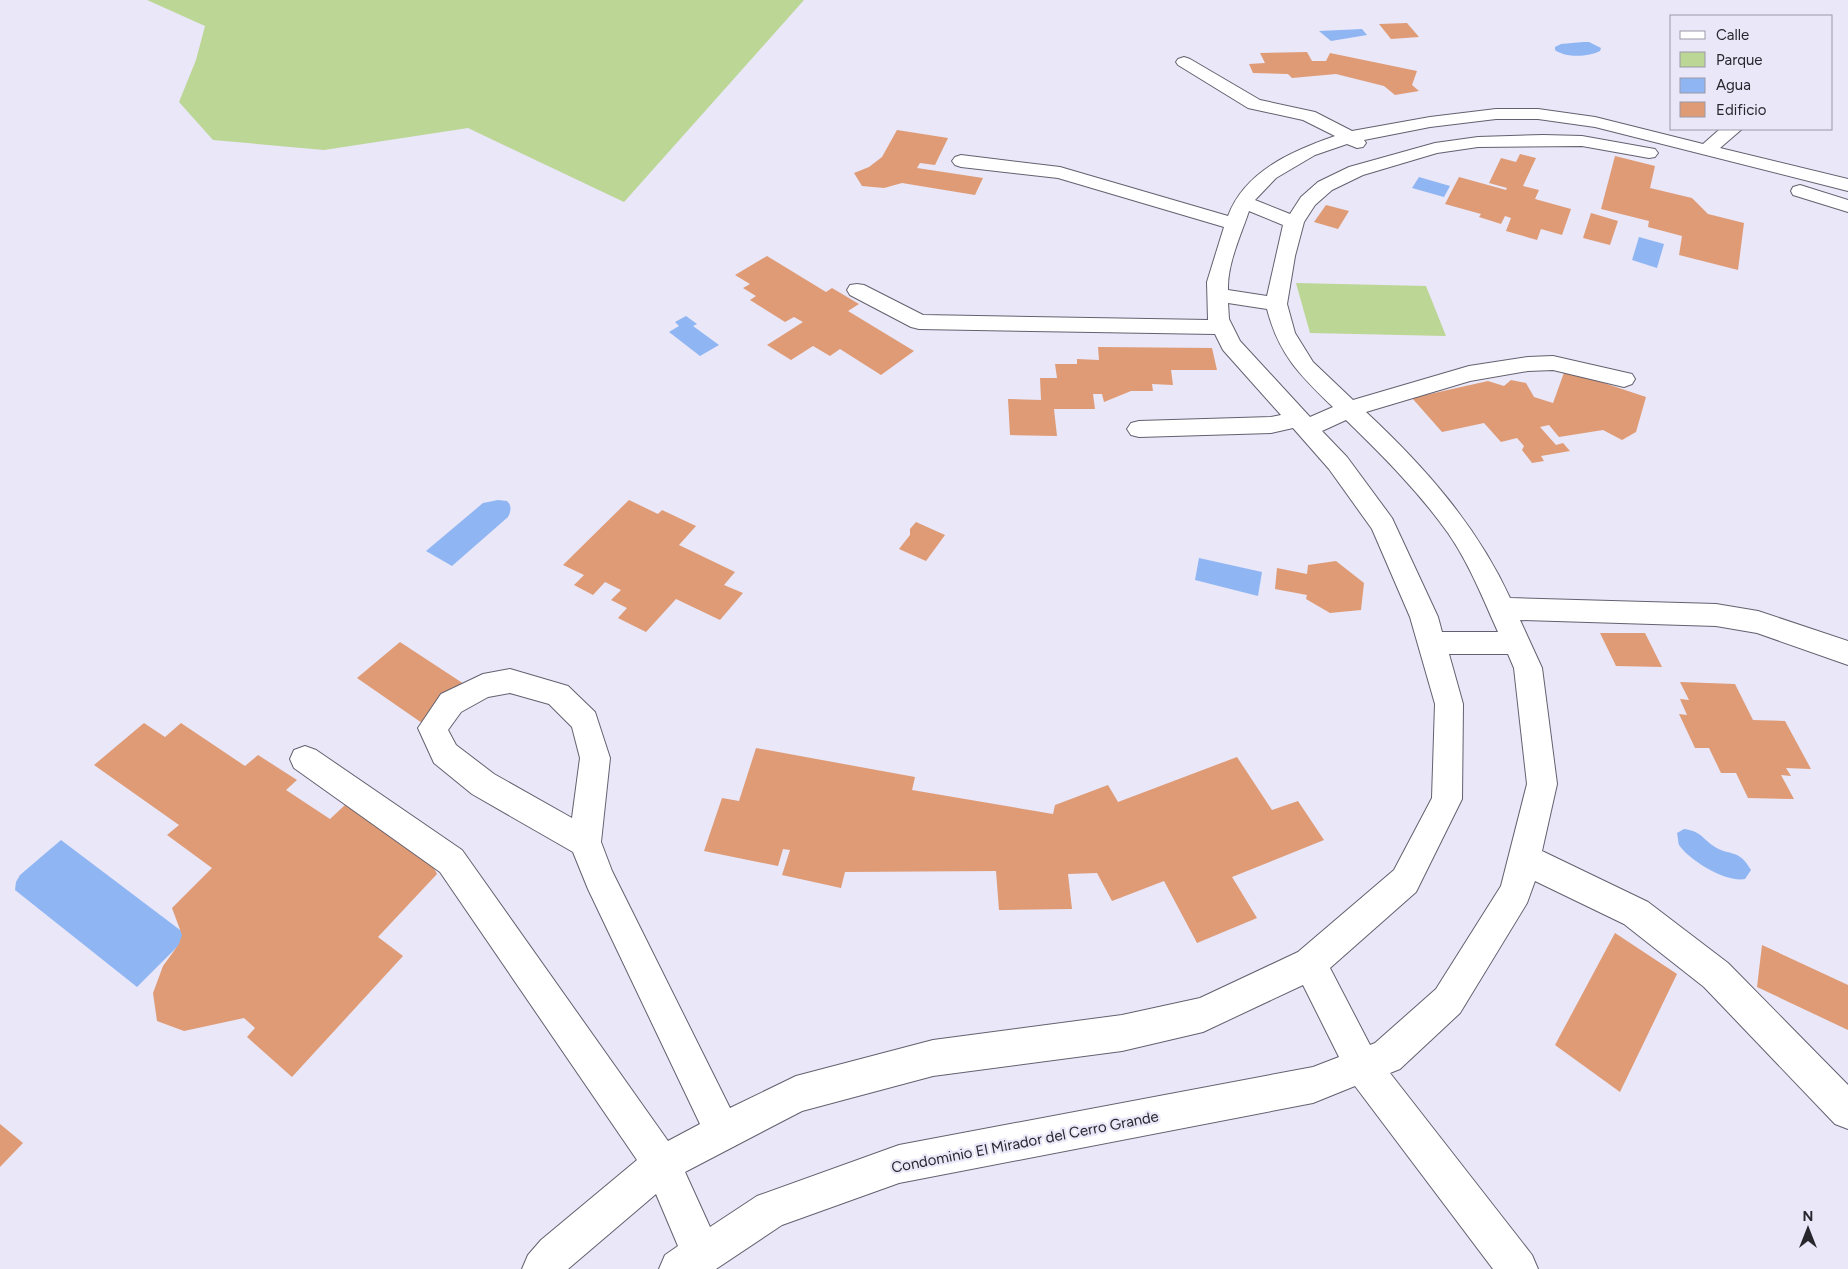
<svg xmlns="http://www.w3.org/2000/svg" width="1848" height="1269" viewBox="0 0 1848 1269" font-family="Figtree,sans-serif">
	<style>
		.green { fill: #bcd695 }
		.water { fill: #8fb6f3 }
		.building { fill: #df9b75 }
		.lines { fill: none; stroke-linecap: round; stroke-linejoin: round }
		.minor-casing { stroke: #63616f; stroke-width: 2 }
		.minor { fill: #fff; fill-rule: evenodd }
		.labels { text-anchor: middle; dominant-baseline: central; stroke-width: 4.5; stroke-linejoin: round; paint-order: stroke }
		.near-street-label { font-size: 15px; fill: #28272e; stroke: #e9e7f8 }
	</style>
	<rect width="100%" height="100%" fill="#e9e7f8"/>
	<!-- green -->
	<g class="green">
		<polygon points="147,0 804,0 624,202 468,128 324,150 213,140 179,102 196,60 205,26"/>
		<polygon points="1296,283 1426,286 1446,336 1310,333"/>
	</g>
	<!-- water -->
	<g class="water">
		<polygon points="1362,29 1367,35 1331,41 1319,31"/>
		<path d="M1583 42H1589L1601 48 1600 51C1589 57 1565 58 1555 50V47L1561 44Z"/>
		<polygon points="1419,177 1450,186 1444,197 1412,188"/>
		<polygon points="1639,237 1664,244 1657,268 1632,260"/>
		<polygon points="686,316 697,324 693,326 719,345 700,356 669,332 679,326 675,322"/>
		<path d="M498 500 507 501C512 506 511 511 508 517L452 566 426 551 483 503Z"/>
		<polygon points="1199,558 1262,572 1258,596 1195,580"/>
		<path d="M1684 829C1703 832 1701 838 1715 847 1732 857 1738 848 1751 870L1745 879C1727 883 1690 861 1679 845 1678 842 1678 837 1677 833Z"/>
		<polygon points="61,840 188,936 137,987 15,890 16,882 20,875"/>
	</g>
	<!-- building -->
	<g class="building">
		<polygon points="1407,23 1419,37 1391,39 1379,24"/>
		<polygon points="1307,52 1312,61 1326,61 1330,53 1417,71 1412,85 1419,91 1395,95 1384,86 1336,74 1292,78 1288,74 1253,73 1249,64 1265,63 1260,53"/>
		<polygon points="897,130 948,138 935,165 920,163 917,168 983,178 975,195 902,183 884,188 862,186 854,173 869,167 882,157"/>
		<polygon points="1520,154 1536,158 1523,186 1539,190 1535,199 1571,209 1562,235 1541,229 1537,240 1506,231 1511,218 1505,216 1501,224 1479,217 1481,214 1445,204 1459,177 1506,190 1507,188 1489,183 1501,158 1516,162"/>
		<polygon points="1615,156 1655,166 1650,188 1692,198 1708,214 1744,223 1738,270 1679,255 1682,236 1648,227 1649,221 1601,209"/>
		<polygon points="1326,205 1349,211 1338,229 1314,222"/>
		<polygon points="1591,213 1618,221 1610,245 1583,238"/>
		<polygon points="767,256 826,292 832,288 859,304 848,311 914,351 881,375 840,349 830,356 813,346 791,360 767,345 803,322 794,317 785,322 750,300 756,296 743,288 750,284 735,275"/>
		<polygon points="1098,347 1212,348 1217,370 1171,370 1173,385 1152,384 1153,391 1131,391 1104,402 1102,394 1093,394 1095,409 1054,409 1057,436 1010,435 1008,399 1041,400 1040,378 1057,378 1055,364 1077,364 1077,359 1099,360"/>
		<polygon points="1565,370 1646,397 1636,432 1622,440 1603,430 1559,437 1549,425 1540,427 1556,445 1563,443 1570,451 1541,456 1544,461 1532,463 1522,450 1524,446 1517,438 1501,442 1484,423 1442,432 1412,398 1488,381 1504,386 1511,380 1526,383 1534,397 1553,403"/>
		<polygon points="629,500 658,514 662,510 696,526 679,545 735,572 724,585 743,593 720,620 676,599 646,632 618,618 627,608 611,600 621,590 605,582 593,595 574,585 584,575 563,565"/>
		<polygon points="916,522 945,535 926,561 899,549 910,535 910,529"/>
		<polygon points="1336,561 1364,583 1361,610 1330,613 1306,599 1307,595 1275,589 1277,568 1307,574 1308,565"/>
		<polygon points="1600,633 1645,633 1662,667 1616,666"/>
		<polygon points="400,642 464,684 422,723 357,678"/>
		<polygon points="1680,682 1735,684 1753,720 1785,721 1811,769 1786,768 1791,776 1781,775 1794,799 1748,798 1736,773 1721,773 1709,748 1695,748 1679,714 1687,715 1680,699 1689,700"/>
		<polygon points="144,723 165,737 181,723 245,766 258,755 297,780 286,790 330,819 345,805 431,862 437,874 378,937 403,956 292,1077 247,1037 255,1028 244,1018 184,1031 157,1021 153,993 163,966 179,944 182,935 172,908 212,868 167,835 179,825 94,765"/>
		<polygon points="756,748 915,777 912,790 1053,814 1055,805 1108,785 1118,802 1237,757 1272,810 1298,801 1324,840 1232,877 1257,918 1197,943 1164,881 1112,901 1097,873 1068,874 1072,909 999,910 996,871 845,872 841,888 782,875 790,850 783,849 778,866 704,851 722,798 739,801"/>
		<polygon points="1615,933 1677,974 1620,1092 1555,1045"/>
		<polygon points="1762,945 1848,985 1848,1030 1757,987"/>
		<polygon points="0,1124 23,1143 0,1167"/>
	</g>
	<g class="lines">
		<!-- minor casing -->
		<g class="minor-casing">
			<g id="minor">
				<path d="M1184 57 1190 59 1260 100 1315 112 1352 131 1430 117 1496 109H1538L1595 117 1703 144 1720 129H1742L1720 148 1848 179V191L1595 127 1538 119H1496L1430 127 1364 140 1366 143 1363 147 1357 148 1347 144 1315 155 1276 178 1255 200 1290 214 1301 197 1318 182 1349 167 1435 143 1478 137 1543 135 1582 136 1649 148 1655 149 1658 153 1655 157 1649 158 1582 146 1478 147 1437 153 1363 175 1332 190 1315 205 1304 222 1295 256 1287 304 1295 333 1313 362 1353 400 1469 366 1528 357 1553 356 1632 374 1635 379 1632 384 1624 387 1553 370 1528 371 1470 381 1366 412C1424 466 1477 526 1510 598L1716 604 1758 611 1848 641V665L1757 633 1716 626 1520 620 1542 668 1557 784 1542 851 1648 902 1728 963 1848 1085V1129L1835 1124 1704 987 1624 924 1535 881 1527 903 1460 1013 1400 1069 1390 1073 1532 1255 1538 1269H1493L1355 1086 1313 1103 899 1183 782 1225 716 1269H659L665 1255 678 1246 656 1194 568 1269H522L528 1255 541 1240 637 1160 440 872 294 768 290 759 294 750 305 746 316 750 462 850 668 1141 700 1124 588 889 573 852 472 794 434 763 418 728 441 694 483 674 510 669 568 686 595 712 610 758 601 842 612 871 730 1108 796 1076 933 1040 1122 1015 1200 998 1298 952 1394 870 1432 798 1435 704 1410 617 1372 529 1329 469 1293 428 1271 433 1139 437 1131 435 1127 429 1131 423 1139 421 1271 417 1281 415 1223 350 1215 334 919 329 911 327 850 295 847 290 850 285 857 284 864 285 923 315 1208 320 1207 282 1224 227 1058 178 961 167 955 165 952 161 955 157 961 155 1060 167 1228 216C1245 171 1292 151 1335 136L1303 120 1248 108 1178 65 1176 62 1178 59ZM1249 211 1283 225 1267 296 1228 290C1227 264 1241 235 1249 211ZM1228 303 1267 309C1279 355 1300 375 1333 407L1310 417 1240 341 1229 319ZM1346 420C1382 455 1419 492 1448 533 1469 563 1483 599 1498 632H1442L1438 617 1392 518 1347 457 1322 431ZM1449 654H1508L1514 668 1527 784 1501 886 1436 989 1375 1043 1370 1045 1330 968 1416 892 1462 799 1463 704ZM510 693 549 704 572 727 580 758 572 818 494 774 456 745 448 730 461 712 488 697ZM1303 985 1339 1057 1313 1067 899 1145 757 1196 710 1227 685 1172 802 1111 933 1076 1122 1051 1203 1032Z"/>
				<polygon points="1800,185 1848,200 1848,212 1793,195 1791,191 1793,187"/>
			</g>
		</g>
		<!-- minor -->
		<use href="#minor" class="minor"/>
	</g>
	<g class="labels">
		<!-- near-street labels -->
		<g class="near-street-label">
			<text transform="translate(1025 1142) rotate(-11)">Condominio El Mirador del Cerro Grande</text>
		</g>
	</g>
	<!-- legend -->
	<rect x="1670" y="15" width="162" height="115" fill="#e9e7f8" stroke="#9c9aa7"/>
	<rect x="1680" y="31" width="25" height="8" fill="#ffffff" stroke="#9c9aa7"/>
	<text x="1716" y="40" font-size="15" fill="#28272e">Calle</text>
	<rect x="1680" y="52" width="25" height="15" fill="#bcd695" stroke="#9c9aa7"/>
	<text x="1716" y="65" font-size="15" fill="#28272e">Parque</text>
	<rect x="1680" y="78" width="25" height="15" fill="#8fb6f3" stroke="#9c9aa7"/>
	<text x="1716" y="90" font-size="15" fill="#28272e">Agua</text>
	<rect x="1680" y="102" width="25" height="15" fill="#df9b75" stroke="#9c9aa7"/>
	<text x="1716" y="115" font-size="15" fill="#28272e">Edificio</text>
	<!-- north arrow -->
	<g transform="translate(1808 1229)" stroke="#e9e7f8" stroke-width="4" paint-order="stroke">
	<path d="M0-4L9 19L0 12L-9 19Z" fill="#28272e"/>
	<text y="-8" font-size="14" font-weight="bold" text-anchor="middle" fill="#28272e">N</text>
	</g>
</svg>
